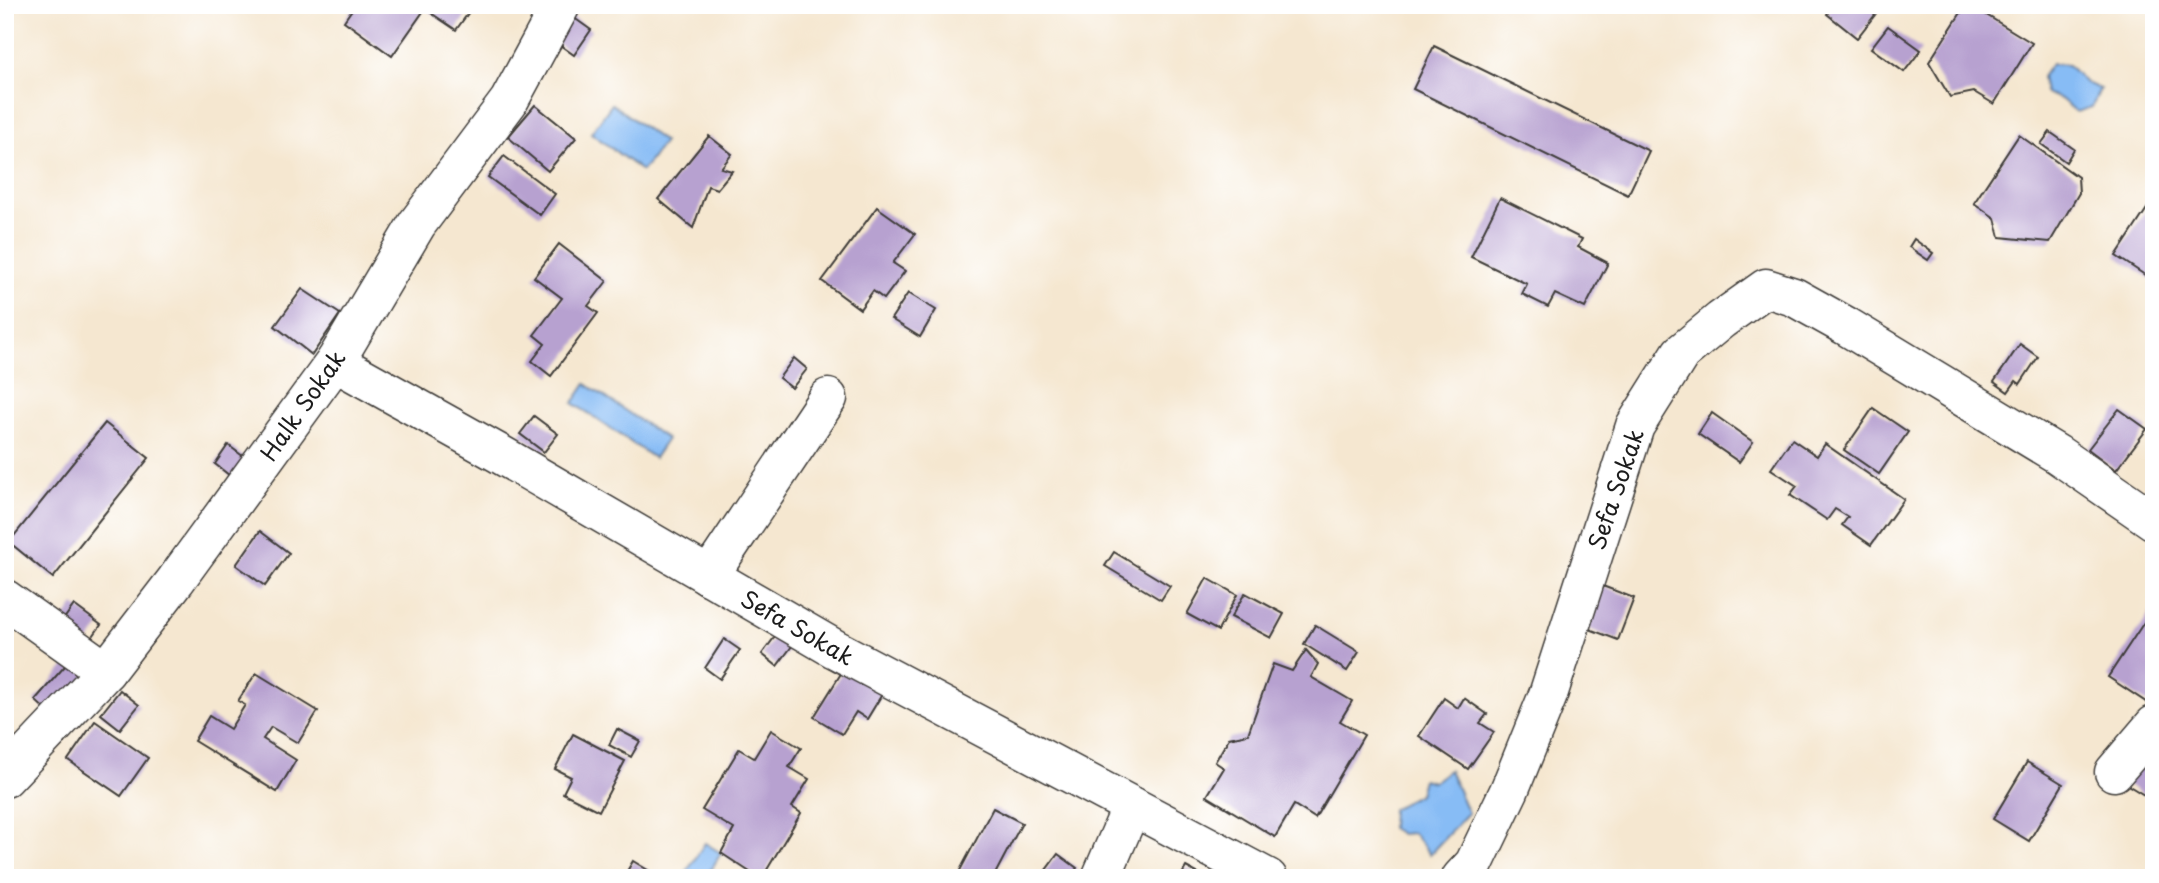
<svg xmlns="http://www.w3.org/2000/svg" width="2159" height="883" viewBox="0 0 2159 883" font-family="'Playpen Sans',sans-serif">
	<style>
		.water { fill: #87bcf5; stroke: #526c88; stroke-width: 2 }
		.building { fill: #b7a1d0 }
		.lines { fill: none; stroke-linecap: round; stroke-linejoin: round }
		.minor-casing { stroke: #3d3a37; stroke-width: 41 }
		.minor { stroke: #fff; stroke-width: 38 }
		.labels { text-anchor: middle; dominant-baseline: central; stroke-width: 7; stroke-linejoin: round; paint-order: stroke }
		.street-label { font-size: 23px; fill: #1c1c1c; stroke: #fff }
	</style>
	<rect width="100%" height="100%" fill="#fff"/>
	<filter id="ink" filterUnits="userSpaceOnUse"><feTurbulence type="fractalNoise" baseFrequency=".0143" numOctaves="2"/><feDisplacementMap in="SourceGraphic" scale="14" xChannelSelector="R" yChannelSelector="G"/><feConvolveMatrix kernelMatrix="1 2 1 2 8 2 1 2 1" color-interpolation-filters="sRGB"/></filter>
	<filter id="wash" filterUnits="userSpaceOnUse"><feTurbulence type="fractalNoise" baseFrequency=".00686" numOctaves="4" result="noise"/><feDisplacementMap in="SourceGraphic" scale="28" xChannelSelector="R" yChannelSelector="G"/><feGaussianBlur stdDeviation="1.57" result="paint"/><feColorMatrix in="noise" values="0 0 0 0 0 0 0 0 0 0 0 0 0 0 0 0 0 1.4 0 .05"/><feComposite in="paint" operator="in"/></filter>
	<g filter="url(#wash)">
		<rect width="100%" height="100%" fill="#f5e7d0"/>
		<!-- water -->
		<g class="water">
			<polygon points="2051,64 2068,65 2084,82 2100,89 2092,107 2076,112 2061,99 2045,93 2042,77"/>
			<polygon points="612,104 664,142 642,171 591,133"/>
			<polygon points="586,384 667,439 654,458 573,403"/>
			<polygon points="1449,770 1468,813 1430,854 1413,833 1401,834 1391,828 1392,809 1419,794 1423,779 1433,782"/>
			<polygon points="705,843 721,853 706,878 683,878"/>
		</g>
		<g id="blocks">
			<!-- building -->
			<g class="building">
				<polygon points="355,5 474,5 456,30 425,9 392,56 344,21"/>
				<polygon points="504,5 521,5 515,13"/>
				<polygon points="1833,5 1871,5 1878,11 1857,38 1827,14"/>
				<polygon points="1966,5 1970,5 2032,43 1994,104 1974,92 1950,97 1929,62"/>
				<polygon points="570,15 591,30 574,55 553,40"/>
				<polygon points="1888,26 1921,50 1904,72 1871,48"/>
				<polygon points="1434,46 1649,151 1628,195 1413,89"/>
				<polygon points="535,105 576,138 548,171 508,137"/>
				<polygon points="2050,132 2074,149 2066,162 2041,144"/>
				<polygon points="2019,135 2078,177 2079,193 2050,242 2000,237 1995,218 1974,203"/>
				<polygon points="709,136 732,154 721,168 732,171 717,189 708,186 693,228 658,199"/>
				<polygon points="504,156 555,194 540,215 488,177"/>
				<polygon points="1500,198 1582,239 1578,247 1608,263 1585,308 1555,294 1548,307 1522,294 1527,284 1471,257"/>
				<polygon points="2154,198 2154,281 2116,256"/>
				<polygon points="877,207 915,234 893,263 905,271 884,299 873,291 860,309 822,281"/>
				<polygon points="1914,239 1933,253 1928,260 1909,247"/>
				<polygon points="559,244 607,281 588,306 598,313 551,376 532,361 545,344 534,335 562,298 534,277"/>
				<polygon points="302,289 340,314 312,355 275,326"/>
				<polygon points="908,293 936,310 920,337 891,319"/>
				<polygon points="2020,344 2038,357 2020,384 2016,381 2008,392 1994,382"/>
				<polygon points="794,358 807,369 792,388 779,378"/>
				<polygon points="1873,408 1908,432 1879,474 1844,450"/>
				<polygon points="2119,409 2147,429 2116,470 2088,449"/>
				<polygon points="1712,413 1753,442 1739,462 1698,434"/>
				<polygon points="534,416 558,434 544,452 520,434"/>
				<polygon points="105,423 149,458 53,578 9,542"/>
				<polygon points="1792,439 1817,456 1825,444 1904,499 1871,545 1842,525 1848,517 1835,509 1827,520 1790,495 1797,486 1771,469"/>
				<polygon points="228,445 248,460 234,479 215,464"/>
				<polygon points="260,531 289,553 265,586 236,565"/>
				<polygon points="1114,552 1170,586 1161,600 1105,566"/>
				<polygon points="1207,578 1237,595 1218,631 1187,614"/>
				<polygon points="1600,585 1634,598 1618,640 1584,627"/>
				<polygon points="1245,593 1284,614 1271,638 1231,617"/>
				<polygon points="74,605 101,625 88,643 61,623"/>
				<polygon points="2154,607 2154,703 2152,706 2108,677"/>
				<polygon points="1315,625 1359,652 1347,671 1304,644"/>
				<polygon points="780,630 795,642 777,666 762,654"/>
				<polygon points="724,639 740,650 720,679 705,668"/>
				<polygon points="1306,650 1318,664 1311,677 1352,701 1340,721 1364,735 1315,818 1294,805 1275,837 1207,796 1224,768 1215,762 1229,738 1248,734 1273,664 1292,671"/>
				<polygon points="72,658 88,674 51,715 35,700"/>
				<polygon points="845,667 884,691 867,719 856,712 842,734 814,717"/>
				<polygon points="256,673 318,711 298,743 271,727 263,739 296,760 277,792 194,741 209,716 230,729 245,705 238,701"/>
				<polygon points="120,690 139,705 120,729 101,714"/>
				<polygon points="1444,698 1458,708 1464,698 1487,714 1480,723 1494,732 1468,769 1419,736"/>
				<polygon points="95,721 148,758 121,796 68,760"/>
				<polygon points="617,729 640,741 631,757 609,745"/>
				<polygon points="771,730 801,748 789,767 809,779 792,807 801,813 762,878 759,878 721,853 734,829 702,810 739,749 754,758"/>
				<polygon points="573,734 625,761 599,811 563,793 571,777 555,769"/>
				<polygon points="2141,759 2154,766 2154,801 2126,784"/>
				<polygon points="2027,762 2063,784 2029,841 1993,819"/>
				<polygon points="993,808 1022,823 993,878 956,878"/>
				<polygon points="1058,854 1077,868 1069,878 1040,878"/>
				<polygon points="633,861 661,878 623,878"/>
				<polygon points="1186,867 1206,878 1180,878"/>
			</g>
		</g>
	</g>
	<g filter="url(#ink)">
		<use href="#blocks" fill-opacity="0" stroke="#3d3a37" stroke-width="2"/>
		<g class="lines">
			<!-- minor casing -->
			<g class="minor-casing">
				<g id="minor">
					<polyline points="335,362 498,453 835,649 1268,878"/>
					<polyline points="709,576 828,398"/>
					<polyline points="5,599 106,671"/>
					<polyline points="2114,772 2154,725"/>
					<polyline points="5,778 106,671 176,580 335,362 417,224 509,101 561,5"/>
					<polyline points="1101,878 1132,806"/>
					<polyline points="1461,878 1474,864 1509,791 1548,695 1635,426 1681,353 1721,320 1766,288 1794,297 1846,326 2057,454 2154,521"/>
				</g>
			</g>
			<!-- minor -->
			<use href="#minor" class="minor"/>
		</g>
	</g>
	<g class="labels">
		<!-- street labels -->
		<g class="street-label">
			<text transform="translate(302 405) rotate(-55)">Halk Sokak</text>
			<text transform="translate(1615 489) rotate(-71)">Sefa Sokak</text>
			<text transform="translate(798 627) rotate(30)">Sefa Sokak</text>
		</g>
	</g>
	<!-- margin -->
	<rect width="2159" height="883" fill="none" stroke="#fff" stroke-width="28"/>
</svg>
